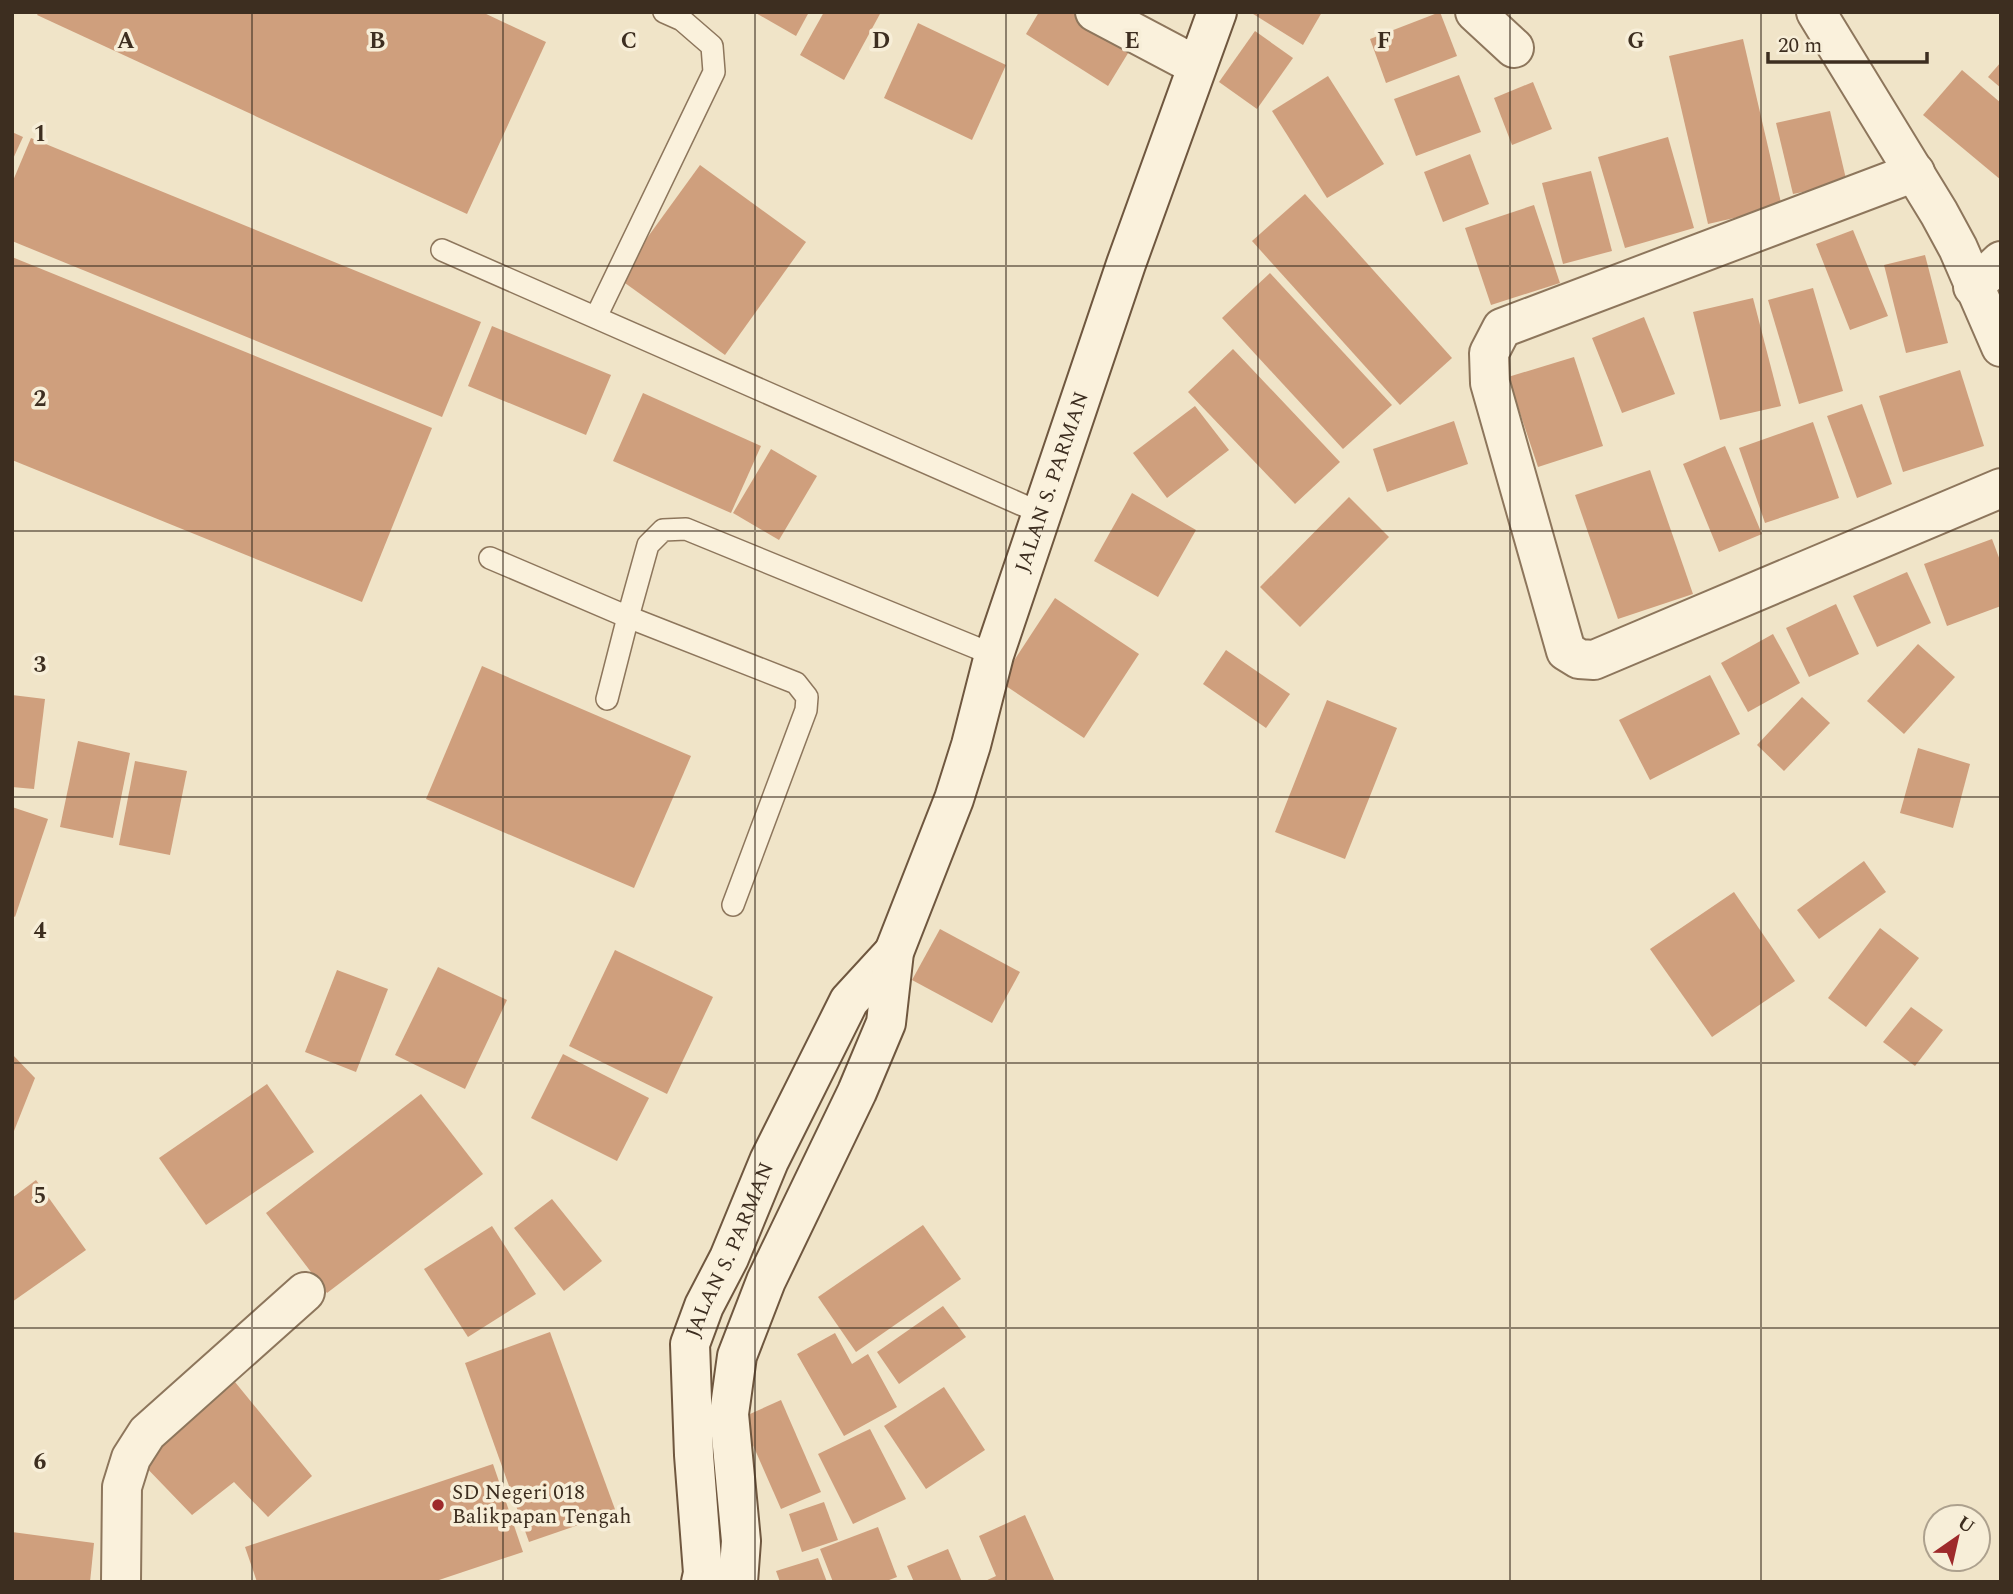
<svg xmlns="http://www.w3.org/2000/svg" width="2013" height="1594" viewBox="0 0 2013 1594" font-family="Spectral,serif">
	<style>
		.building { fill: #cf9f7d }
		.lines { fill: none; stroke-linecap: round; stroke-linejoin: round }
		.lane-casing { stroke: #8d765c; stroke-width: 24 }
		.street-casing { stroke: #8d765c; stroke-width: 42 }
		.secondary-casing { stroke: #6f573f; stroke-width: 42 }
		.lane { stroke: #faf1dc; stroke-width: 21 }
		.street { stroke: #faf1dc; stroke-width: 38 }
		.secondary { stroke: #faf1dc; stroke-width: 38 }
		.grid { fill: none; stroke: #3d2e20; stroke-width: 2; stroke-opacity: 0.55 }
		.poi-dot { fill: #9e2a2b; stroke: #f7eed8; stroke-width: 2.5 }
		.labels { text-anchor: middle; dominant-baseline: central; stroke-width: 7; stroke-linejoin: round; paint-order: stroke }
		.street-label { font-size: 21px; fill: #3d2e20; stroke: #f7eed8 }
		.poi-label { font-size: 21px; fill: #3d2e20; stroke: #f7eed8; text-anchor: start }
		.grid-label { font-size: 23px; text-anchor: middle; font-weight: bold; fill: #3d2e20; stroke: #f7eed8; stroke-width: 7; stroke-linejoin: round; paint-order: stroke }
	</style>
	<rect width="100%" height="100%" fill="#f0e4c8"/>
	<!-- building -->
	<g class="building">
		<polygon points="39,12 482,12 546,42 467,214 37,15"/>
		<polygon points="754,12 809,12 796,36"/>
		<polygon points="824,12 881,12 844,80 800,55"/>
		<polygon points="1039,12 1080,12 1133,45 1108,86 1026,34"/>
		<polygon points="1250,12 1322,12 1303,45"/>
		<polygon points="1440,12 1457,56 1386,83 1370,39"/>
		<polygon points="918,23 1006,65 972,140 884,98"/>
		<polygon points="1255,31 1293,58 1257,109 1219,82"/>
		<polygon points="1743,39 1782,207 1708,224 1669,56"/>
		<polygon points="2001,62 2001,88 1988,77"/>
		<polygon points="1962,70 2001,103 2001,180 1923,115"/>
		<polygon points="1459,75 1481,132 1416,156 1394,99"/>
		<polygon points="1328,76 1384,164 1327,198 1272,111"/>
		<polygon points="1533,82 1552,129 1512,145 1494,98"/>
		<polygon points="1830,111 1847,183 1793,194 1776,123"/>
		<polygon points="12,132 23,137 12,161"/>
		<polygon points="1668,137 1694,228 1625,248 1598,157"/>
		<polygon points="31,138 481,322 442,417 12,241 12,183"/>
		<polygon points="1470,154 1489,204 1443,222 1424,172"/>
		<polygon points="700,165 806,242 725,355 618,278"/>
		<polygon points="1591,171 1612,251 1563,264 1542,183"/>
		<polygon points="1305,194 1452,358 1400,405 1252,241"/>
		<polygon points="1534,205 1560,283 1491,305 1465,228"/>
		<polygon points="1853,230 1888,316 1850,330 1816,244"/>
		<polygon points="1925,255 1948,343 1906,353 1884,265"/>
		<polygon points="12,257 432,428 362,602 12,460"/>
		<polygon points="1270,273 1392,405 1343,449 1222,318"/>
		<polygon points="1813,288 1843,391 1799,404 1768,300"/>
		<polygon points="1753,298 1781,406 1720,420 1693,312"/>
		<polygon points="1644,317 1675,394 1622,413 1592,338"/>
		<polygon points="492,326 611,375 586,435 468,386"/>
		<polygon points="1233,349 1340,462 1295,504 1188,392"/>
		<polygon points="1574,357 1603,446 1538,467 1508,377"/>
		<polygon points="1960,370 1984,446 1903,472 1879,396"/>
		<polygon points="643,393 761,446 731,513 613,461"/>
		<polygon points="1862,404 1892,484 1857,498 1827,416"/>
		<polygon points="1195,406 1229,450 1167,498 1133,453"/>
		<polygon points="1454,421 1468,464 1387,492 1373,449"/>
		<polygon points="1813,422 1839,498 1765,523 1739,448"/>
		<polygon points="1725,446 1762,534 1719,552 1683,464"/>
		<polygon points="771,449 817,476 779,540 733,513"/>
		<polygon points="1650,470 1693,594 1618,619 1575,495"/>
		<polygon points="1132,493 1196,530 1158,597 1094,561"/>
		<polygon points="1349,497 1389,537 1300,627 1260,587"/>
		<polygon points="1992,539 2001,563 2001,606 1947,626 1924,564"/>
		<polygon points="1907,572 1931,623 1877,647 1853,596"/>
		<polygon points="1055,598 1139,654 1084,738 1000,682"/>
		<polygon points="1836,604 1859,654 1809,677 1786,628"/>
		<polygon points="1773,634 1800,683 1748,712 1721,663"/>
		<polygon points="1918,644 1955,677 1904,734 1867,701"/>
		<polygon points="1226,650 1290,694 1266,728 1203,684"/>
		<polygon points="482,666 691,756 634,888 426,799"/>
		<polygon points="1710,675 1740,734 1650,780 1619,720"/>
		<polygon points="12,695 45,699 34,789 12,787"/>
		<polygon points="1802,697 1830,723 1784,771 1757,745"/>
		<polygon points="1327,700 1397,728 1345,859 1275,832"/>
		<polygon points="78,741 130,753 113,838 60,827"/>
		<polygon points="1918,748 1970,764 1953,828 1900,813"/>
		<polygon points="135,761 187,771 170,855 119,845"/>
		<polygon points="12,807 48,819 15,917 12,915"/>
		<polygon points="1864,861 1886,892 1819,939 1797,910"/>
		<polygon points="1734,892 1795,981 1712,1037 1650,949"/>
		<polygon points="1880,928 1919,958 1866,1027 1828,998"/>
		<polygon points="940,929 1020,972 992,1023 912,980"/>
		<polygon points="615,950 713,997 667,1094 569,1046"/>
		<polygon points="438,967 507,1000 465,1089 395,1055"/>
		<polygon points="337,970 388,989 356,1072 305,1052"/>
		<polygon points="1911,1007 1943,1030 1915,1066 1883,1042"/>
		<polygon points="12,1054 35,1078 12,1136"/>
		<polygon points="563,1054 649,1098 617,1161 531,1118"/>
		<polygon points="267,1084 314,1152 206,1225 159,1158"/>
		<polygon points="421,1094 483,1174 327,1293 266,1213"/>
		<polygon points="36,1180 86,1250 12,1302 12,1198"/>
		<polygon points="552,1199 602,1261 564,1291 514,1228"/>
		<polygon points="923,1225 961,1279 856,1352 818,1297"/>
		<polygon points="492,1226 536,1294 468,1337 424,1269"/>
		<polygon points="943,1306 966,1337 899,1384 877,1352"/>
		<polygon points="550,1332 616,1512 529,1542 465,1363"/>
		<polygon points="835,1333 852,1364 868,1354 897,1407 844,1436 797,1354"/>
		<polygon points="235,1382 312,1476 268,1517 234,1482 192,1515 140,1461"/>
		<polygon points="944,1387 985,1450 926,1489 884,1426"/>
		<polygon points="781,1400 821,1492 781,1509 741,1418"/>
		<polygon points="870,1429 906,1499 853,1524 818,1454"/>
		<polygon points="493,1464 523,1552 433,1582 257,1582 245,1547"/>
		<polygon points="824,1502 838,1540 802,1552 789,1514"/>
		<polygon points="1025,1515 1055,1582 983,1582 996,1576 979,1536"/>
		<polygon points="878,1527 897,1577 884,1582 833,1582 820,1549"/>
		<polygon points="12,1532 94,1543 90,1582 12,1582"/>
		<polygon points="948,1549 962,1582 914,1582 907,1566"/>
		<polygon points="818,1558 827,1582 780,1582 776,1571"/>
	</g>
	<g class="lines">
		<!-- lane casing -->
		<g class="lane-casing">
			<g id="lane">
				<polyline points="442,250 1043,514"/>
				<polyline points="596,317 714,72 712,46 682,20 664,12"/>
				<polyline points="490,558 628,617 648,545 663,530 686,529 994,655"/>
				<polyline points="607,699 628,617 796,683 807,697 806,710 733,905"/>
			</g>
		</g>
		<!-- street casing -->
		<g class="street-casing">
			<g id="street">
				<polyline points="1095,12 1197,66"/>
				<polyline points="1475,12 1514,48"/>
				<polyline points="1816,12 1939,213 1958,248 2001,347"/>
				<polyline points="1915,172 1502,328 1489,353 1490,383 1566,651 1579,659 1594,660 2001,488"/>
				<polyline points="1973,287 2001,261"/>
				<polyline points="121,1582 122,1487 131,1458 147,1433 305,1292"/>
			</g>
		</g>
		<!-- secondary casing -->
		<g class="secondary-casing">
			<g id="secondary">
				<path id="s1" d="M701 1582 703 1573 694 1455 690 1344 704 1306 729 1258 769 1161 849 1001 894 952"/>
				<path id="s2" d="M738 1582 741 1541 729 1414 737 1356 766 1281 857 1092 886 1023 894 952 954 799 971 745 994 655 1126 264 1217 12"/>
			</g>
		</g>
		<!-- lane -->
		<use href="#lane" class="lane"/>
		<!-- street -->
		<use href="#street" class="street"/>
		<!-- secondary -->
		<use href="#secondary" class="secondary"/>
	</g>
	<!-- grid -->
	<path class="grid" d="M252 12V1582M503 12V1582M755 12V1582M1006 12V1582M1258 12V1582M1510 12V1582M1761 12V1582M12 266H2001M12 531H2001M12 797H2001M12 1063H2001M12 1328H2001"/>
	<!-- markers -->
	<circle class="poi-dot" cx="438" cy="1505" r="7"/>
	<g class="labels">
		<!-- street labels -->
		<g class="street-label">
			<text stroke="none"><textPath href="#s2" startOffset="1160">JALAN S. PARMAN</textPath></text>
			<text stroke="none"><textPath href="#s1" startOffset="341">JALAN S. PARMAN</textPath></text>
		</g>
		<!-- poi labels -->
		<g class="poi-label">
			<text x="452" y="1493">SD Negeri 018<tspan x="452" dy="24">Balikpapan Tengah</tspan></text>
		</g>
	</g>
	<g class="grid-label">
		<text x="126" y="48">A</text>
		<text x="377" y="48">B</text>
		<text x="629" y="48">C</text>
		<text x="881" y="48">D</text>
		<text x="1132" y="48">E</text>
		<text x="1384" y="48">F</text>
		<text x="1636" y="48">G</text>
		<text x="40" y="141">1</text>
		<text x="40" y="406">2</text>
		<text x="40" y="672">3</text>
		<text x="40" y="938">4</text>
		<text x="40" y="1203">5</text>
		<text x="40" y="1469">6</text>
	</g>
	<!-- border -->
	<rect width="2013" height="1594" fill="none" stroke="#3d2e20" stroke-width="28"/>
	<!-- north arrow -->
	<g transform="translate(1957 1538) rotate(34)"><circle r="33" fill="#f7eed8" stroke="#ada18e" stroke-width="2"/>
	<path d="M0-5L12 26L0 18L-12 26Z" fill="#9e2a2b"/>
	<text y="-10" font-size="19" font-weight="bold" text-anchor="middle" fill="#3d2e20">U</text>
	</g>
	<!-- scale -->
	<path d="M1768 52v10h159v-10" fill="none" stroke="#3d2e20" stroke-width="3.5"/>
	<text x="1778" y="52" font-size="21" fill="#3d2e20" stroke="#f7eed8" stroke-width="5" paint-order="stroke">20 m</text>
</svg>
